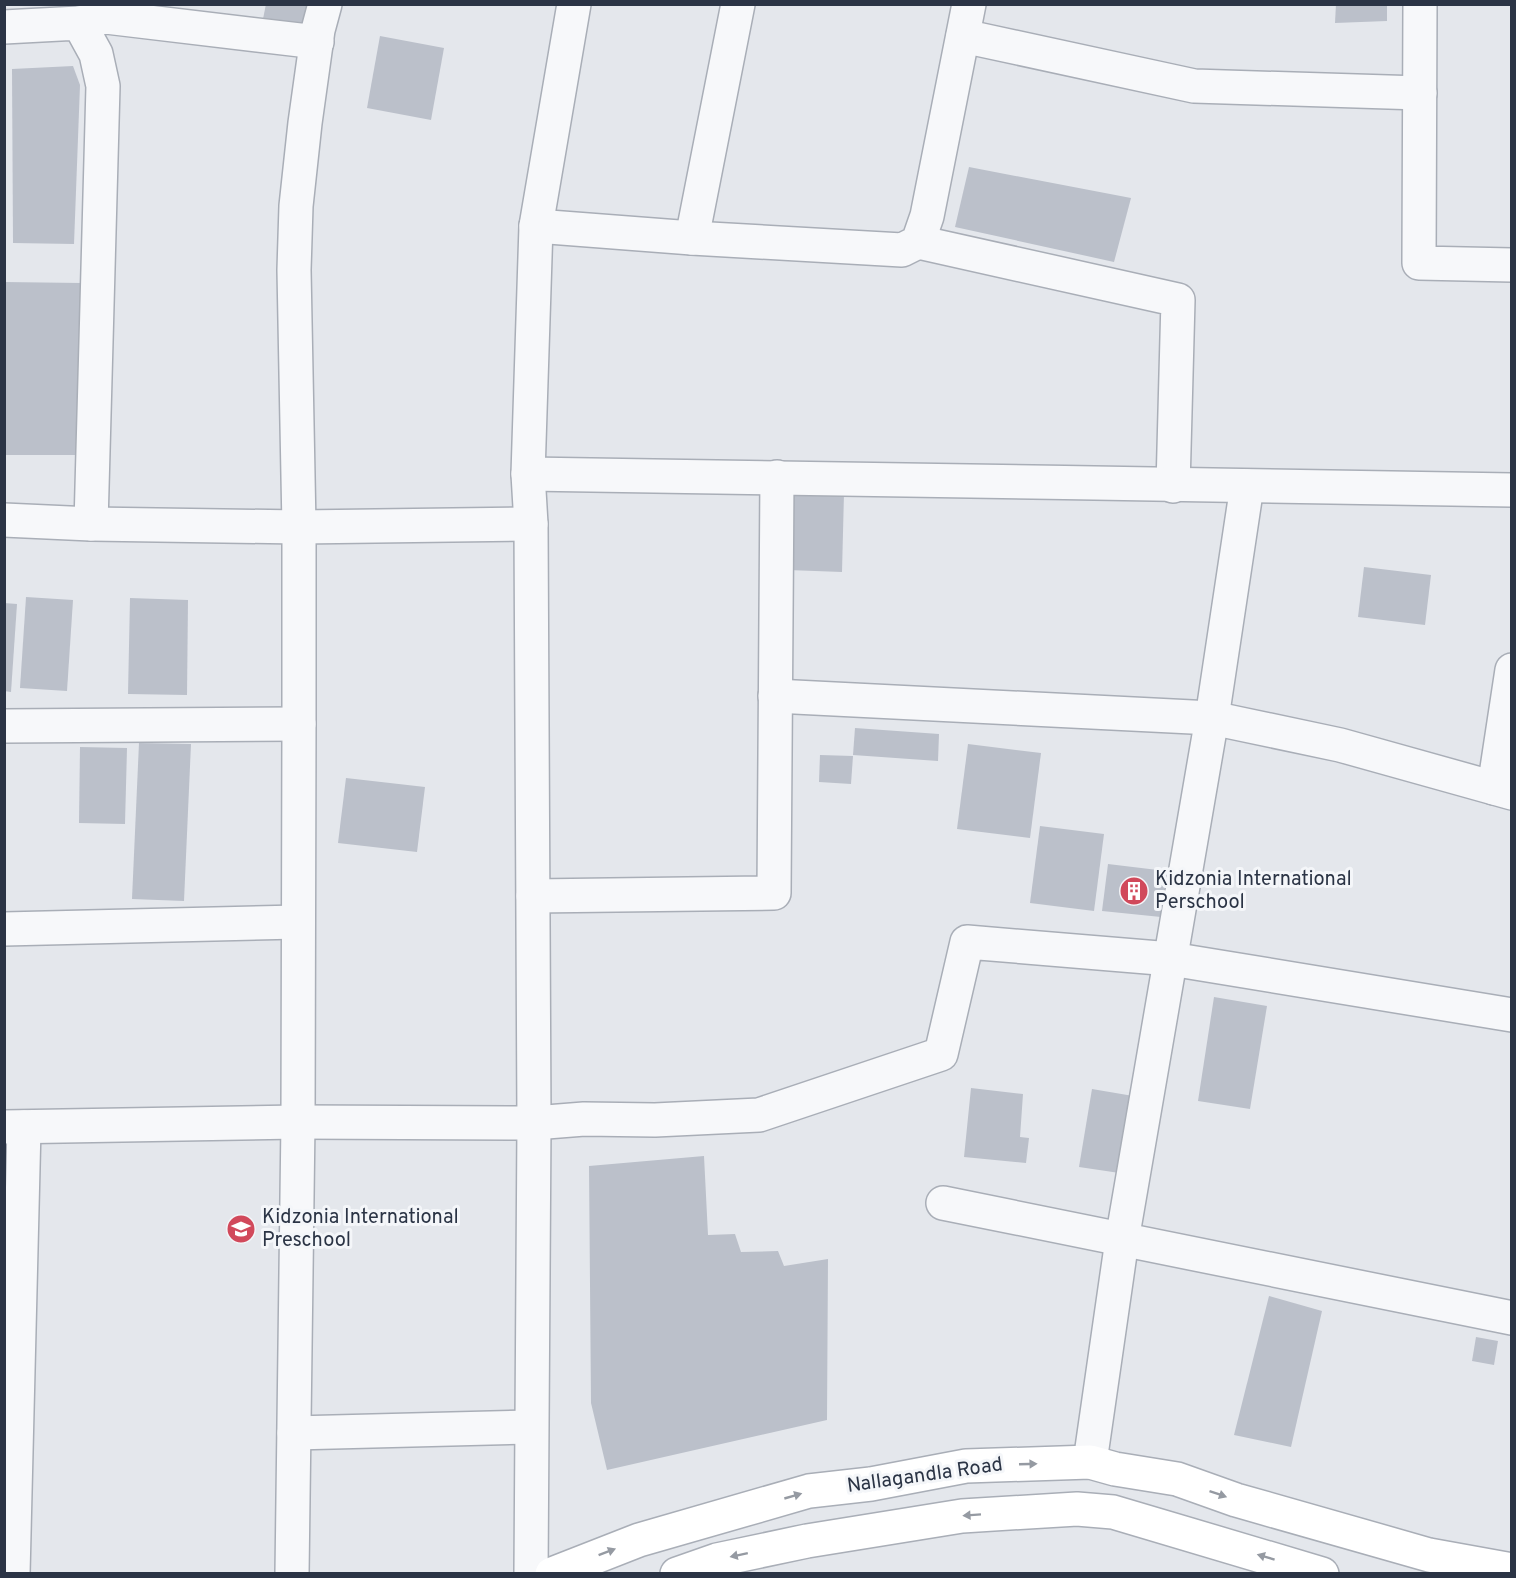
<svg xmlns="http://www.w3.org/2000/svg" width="1516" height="1578" viewBox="0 0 1516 1578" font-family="Overpass,sans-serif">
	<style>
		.building { fill: #bbc0ca }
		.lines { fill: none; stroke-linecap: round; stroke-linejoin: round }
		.street-casing { stroke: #a9aeb7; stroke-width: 36 }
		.secondary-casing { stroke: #a9aeb7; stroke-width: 36 }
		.street { stroke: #f7f8fa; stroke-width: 33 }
		.secondary { stroke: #fff; stroke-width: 33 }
		.oneway { fill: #959aa2 }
		.labels { text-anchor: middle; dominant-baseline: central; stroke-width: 6; stroke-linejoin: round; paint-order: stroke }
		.poi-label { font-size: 20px; fill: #2b3445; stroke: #f4f6f9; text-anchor: start }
		.street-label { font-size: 20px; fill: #2b3445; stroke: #f4f6f9 }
	</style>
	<rect width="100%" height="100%" fill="#e4e7ec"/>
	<!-- building -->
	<g class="building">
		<polygon points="266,4 313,4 309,31 262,24"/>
		<polygon points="1336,4 1387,4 1387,21 1335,23"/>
		<polygon points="380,36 444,48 431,120 367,108"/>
		<polygon points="73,66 80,85 74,244 13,243 12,69"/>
		<polygon points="969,167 1131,198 1114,262 955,227"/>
		<polygon points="4,282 82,283 76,455 4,455"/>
		<polygon points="791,491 844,493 842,572 788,570"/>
		<polygon points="1364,567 1431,575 1425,625 1358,617"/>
		<polygon points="26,597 73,600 67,691 20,688"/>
		<polygon points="130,598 188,600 187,695 128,694"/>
		<polygon points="4,603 17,604 11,692 4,691"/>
		<polygon points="855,728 939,734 938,761 853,755"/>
		<polygon points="139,743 191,744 184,901 132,899"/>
		<polygon points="968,744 1041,753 1030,838 957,829"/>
		<polygon points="80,747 127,748 125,824 79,823"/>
		<polygon points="820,755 853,756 851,784 819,782"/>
		<polygon points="346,778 425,787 417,852 338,843"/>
		<polygon points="1040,826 1104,834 1094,911 1030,903"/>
		<polygon points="1108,864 1166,871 1161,917 1102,911"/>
		<polygon points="1214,997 1267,1006 1250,1109 1198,1101"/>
		<polygon points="971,1088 1023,1094 1020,1137 1029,1138 1026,1163 964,1157"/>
		<polygon points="1092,1089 1145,1098 1133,1175 1079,1167"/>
		<polygon points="704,1156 708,1235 735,1234 741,1252 778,1251 784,1266 828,1259 827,1420 607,1470 591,1403 589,1166"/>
		<polygon points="5,1160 8,1160 6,1243 5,1243"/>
		<polygon points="1269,1296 1322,1311 1291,1447 1234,1435"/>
		<polygon points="1476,1337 1498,1341 1494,1365 1472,1361"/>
	</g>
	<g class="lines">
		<!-- street casing -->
		<g class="street-casing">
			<g id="street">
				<polyline points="1420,4 1419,263 1512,265"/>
				<polyline points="79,23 106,17 317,42"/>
				<polyline points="4,27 79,23 96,54 103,86 91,524"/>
				<polyline points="963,36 1194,86 1420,93"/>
				<polyline points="536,226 692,238 902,250 918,242 927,216 969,4"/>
				<polyline points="692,238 738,4"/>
				<polyline points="918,242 1178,300 1173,486"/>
				<path d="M528 474C856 477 1184 486 1512 490"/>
				<polyline points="4,520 91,524 299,527 531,524"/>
				<polyline points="775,696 1212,718 1340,745 1512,793"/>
				<polyline points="4,726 299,724"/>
				<polyline points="1494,788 1512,670"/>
				<polyline points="533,896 774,893 777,477"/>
				<polyline points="4,929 298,922"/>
				<polyline points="4,1127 298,1122 534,1123 584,1119 655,1120 759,1115 941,1054 967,942 1171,959 1512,1015"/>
				<polyline points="943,1203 1512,1318"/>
				<polyline points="294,1433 531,1427"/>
				<polyline points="1090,1462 1122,1240 1212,718 1247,486"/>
				<polyline points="13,1574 24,1127"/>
				<polyline points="292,1574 298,1122 299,724 299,527 294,270 296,206 305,123 318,30 325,4"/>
				<polyline points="531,1574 534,1123 531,524 528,474 536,226 574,4"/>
			</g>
		</g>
		<!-- secondary casing -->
		<g class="secondary-casing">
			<g id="secondary">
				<polyline points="552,1574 639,1540 809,1491 871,1484 966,1466 1090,1462 1115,1469 1177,1479 1236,1500 1429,1555 1512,1570"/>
				<polyline points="677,1574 717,1560 807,1541 962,1516 1077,1509 1113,1512 1322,1574"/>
			</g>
		</g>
		<!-- street -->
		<use href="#street" class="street"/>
		<!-- secondary -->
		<use href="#secondary" class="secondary"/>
	</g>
	<!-- one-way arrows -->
	<defs><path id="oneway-solid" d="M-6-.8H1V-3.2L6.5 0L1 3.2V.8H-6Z" transform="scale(1.5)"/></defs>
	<g class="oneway">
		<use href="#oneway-solid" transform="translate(1028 1464) rotate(-2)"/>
		<use href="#oneway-solid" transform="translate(1218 1494) rotate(19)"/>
		<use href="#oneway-solid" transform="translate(793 1496) rotate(-16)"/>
		<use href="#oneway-solid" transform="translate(972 1515) rotate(176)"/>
		<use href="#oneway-solid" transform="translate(607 1552) rotate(-21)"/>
		<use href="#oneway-solid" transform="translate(739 1555) rotate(168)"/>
		<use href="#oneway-solid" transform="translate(1266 1557) rotate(-163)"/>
	</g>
	<!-- icons -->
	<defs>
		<g id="building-disc" transform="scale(1.5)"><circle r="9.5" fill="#d1495b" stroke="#f4f6f9"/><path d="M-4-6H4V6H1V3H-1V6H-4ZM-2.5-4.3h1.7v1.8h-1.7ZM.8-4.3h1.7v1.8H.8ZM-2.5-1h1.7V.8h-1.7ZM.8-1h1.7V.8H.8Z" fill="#fff"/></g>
		<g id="school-disc" transform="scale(1.5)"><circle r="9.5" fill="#d1495b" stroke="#f4f6f9"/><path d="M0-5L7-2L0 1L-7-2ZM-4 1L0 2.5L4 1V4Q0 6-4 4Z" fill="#fff"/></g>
	</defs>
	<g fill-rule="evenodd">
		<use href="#building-disc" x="1134" y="891"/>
		<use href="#school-disc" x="241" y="1229"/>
	</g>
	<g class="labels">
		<!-- poi labels -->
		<g class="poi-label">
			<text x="1155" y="880">Kidzonia International<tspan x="1155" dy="23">Perschool</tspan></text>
			<text x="262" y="1218">Kidzonia International<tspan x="262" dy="23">Preschool</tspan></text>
		</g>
		<!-- street labels -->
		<g class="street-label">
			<text transform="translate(925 1476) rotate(-8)">Nallagandla Road</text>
		</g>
	</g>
	<!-- border -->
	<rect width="1516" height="1578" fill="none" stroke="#2b3445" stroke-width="12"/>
</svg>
